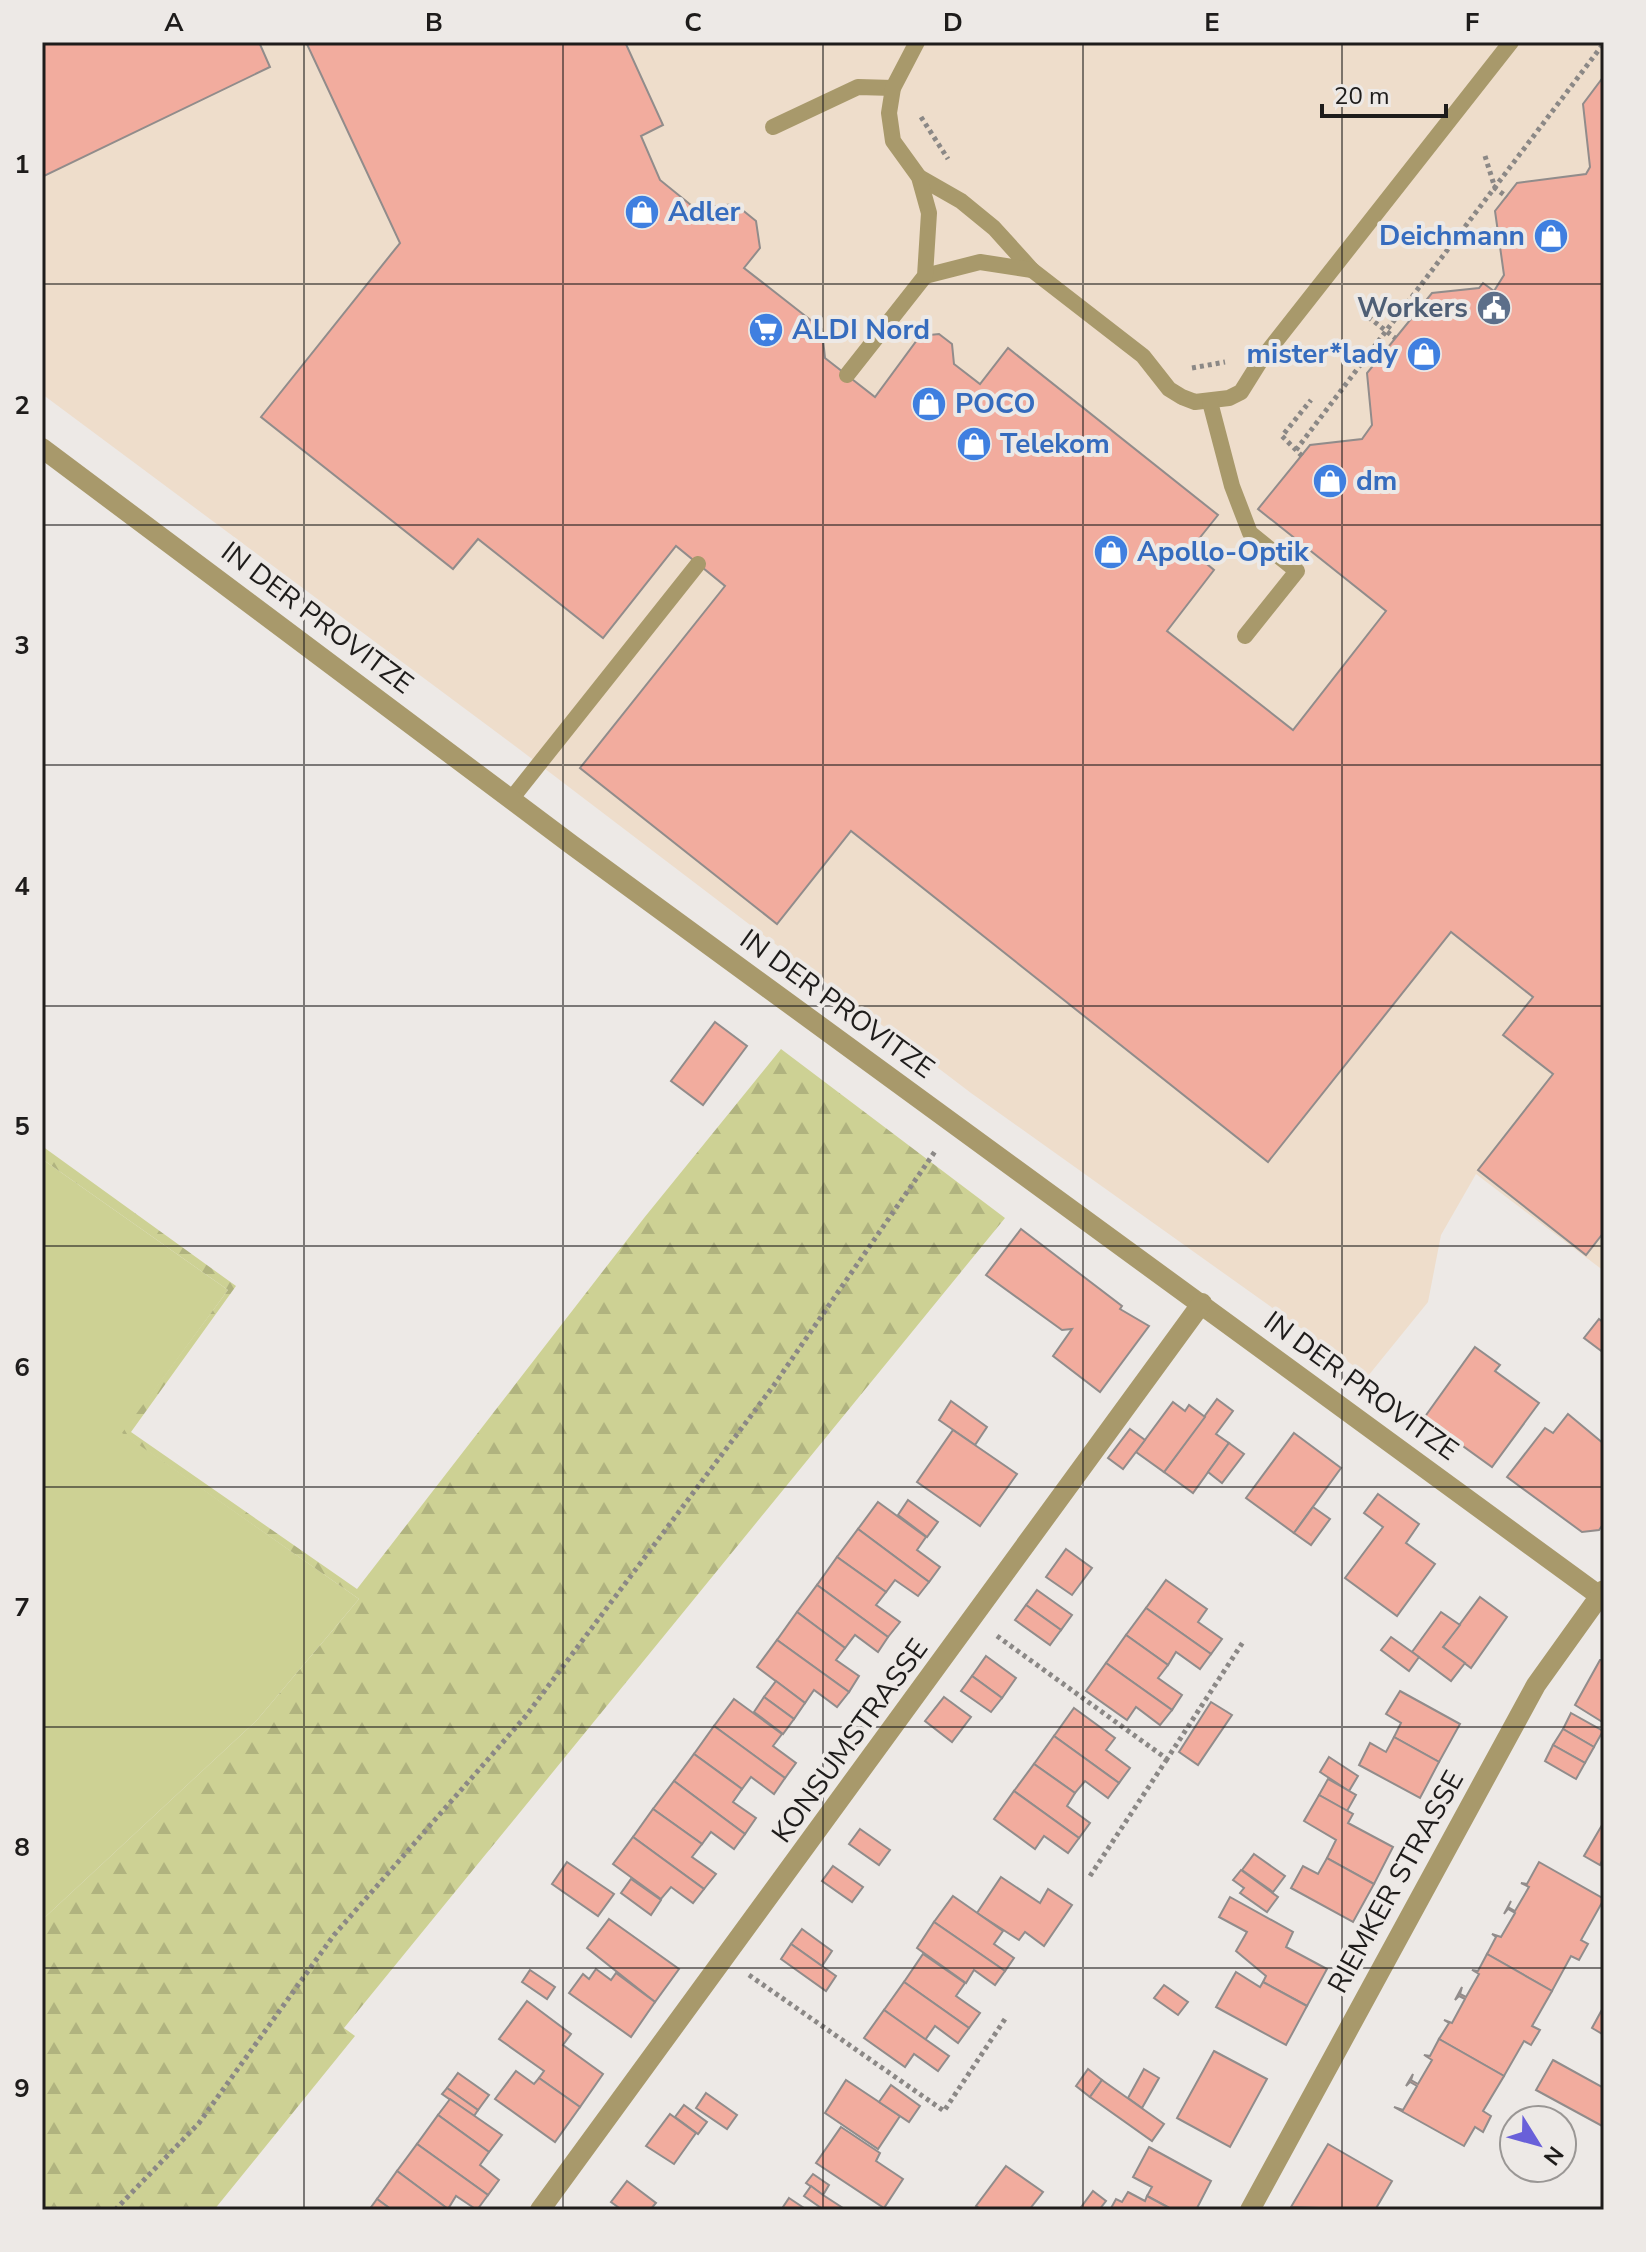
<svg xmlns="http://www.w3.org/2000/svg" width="1646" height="2252" viewBox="0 0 1646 2252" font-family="'Nunito Sans',sans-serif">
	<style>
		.commercial { fill: #eeddcb }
		.green { fill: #cdd194 }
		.forest { fill: url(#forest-firs) }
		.building { fill: #f2ac9e; stroke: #918c8b; stroke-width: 2 }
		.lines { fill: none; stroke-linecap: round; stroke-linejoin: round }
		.path { stroke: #8b8886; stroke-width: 5; stroke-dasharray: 4 4; stroke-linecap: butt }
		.service { stroke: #a8996b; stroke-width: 16 }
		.minor { stroke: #a8996b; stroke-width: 20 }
		.tertiary { stroke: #a8996b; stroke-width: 20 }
		.grid { fill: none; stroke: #1e1c1b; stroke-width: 2; stroke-opacity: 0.55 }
		.labels { text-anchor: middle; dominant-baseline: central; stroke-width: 8; stroke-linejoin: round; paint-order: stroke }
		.shop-label { font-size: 28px; font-weight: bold; fill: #366cbe; stroke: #ede9e6; text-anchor: start }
		.service-label { font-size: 28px; font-weight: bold; fill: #4e5e75; stroke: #ede9e6; text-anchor: end }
		.street-label { font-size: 28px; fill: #1e1c1b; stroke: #ede9e6 }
		.neatline { fill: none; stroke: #1e1c1b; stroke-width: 3 }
		.grid-label { font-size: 26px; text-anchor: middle; font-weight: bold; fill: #1e1c1b }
	</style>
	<defs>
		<pattern id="forest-firs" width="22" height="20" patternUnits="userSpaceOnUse" patternTransform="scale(2)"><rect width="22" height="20" fill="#cdd194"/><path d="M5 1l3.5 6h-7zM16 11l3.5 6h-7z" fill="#b0b37f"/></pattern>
	</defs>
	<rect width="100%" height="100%" fill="#ede9e6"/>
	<!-- commercial -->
	<polygon class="commercial" points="42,42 1604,42 1604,1271 1476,1174 1441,1235 1428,1302 1368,1376 971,1093 519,749 42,394"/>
	<!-- green -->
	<polygon class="green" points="42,1159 228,1290 123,1433 359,1599 257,1720 42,1920"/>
	<!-- forest -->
	<polygon class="forest" points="781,1049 1005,1218 344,2028 355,2036 214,2210 42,2210 42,1920 257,1720 359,1599 122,1433 228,1290 42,1159 42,1146 236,1286 131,1432 357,1589 644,1218"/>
	<!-- building -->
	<g class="building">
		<polygon points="42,42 259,42 270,67 42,177"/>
		<polygon points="306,42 625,42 663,125 641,136 660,180 702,214 707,207 735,204 756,221 760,248 744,268 822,329 825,358 875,397 920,336 939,334 952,344 954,364 980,384 1008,348 1218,515 1190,550 1214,570 1167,631 1293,730 1386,611 1258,509 1310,445 1362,439 1372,425 1367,373 1432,293 1479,288 1483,283 1494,291 1504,275 1495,211 1517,183 1586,174 1590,167 1583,104 1604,76 1604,1232 1586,1255 1478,1170 1553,1074 1503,1035 1533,997 1451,932 1268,1162 851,831 777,924 580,768 725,586 676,546 603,638 478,539 453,569 261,417 400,243"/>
		<polygon points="715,1022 747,1046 703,1105 671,1081"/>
		<polygon points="1021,1229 1122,1306 1120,1309 1149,1326 1100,1392 1053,1356 1072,1329 1062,1330 986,1275"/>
		<polygon points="1599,1319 1604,1323 1604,1353 1584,1338"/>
		<polygon points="1475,1347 1500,1365 1495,1371 1539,1403 1492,1467 1424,1418"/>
		<polygon points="1217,1399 1233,1411 1216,1434 1229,1443 1193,1493 1164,1472"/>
		<polygon points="951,1401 987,1427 975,1445 939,1420"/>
		<polygon points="1173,1402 1185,1411 1189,1405 1205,1417 1164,1472 1136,1452"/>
		<polygon points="1568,1414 1604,1444 1604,1523 1599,1530 1582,1532 1507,1477 1545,1428 1553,1433"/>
		<polygon points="1130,1429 1145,1440 1123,1469 1108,1458"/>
		<polygon points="953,1430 1017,1474 980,1526 917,1482"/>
		<polygon points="1294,1433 1341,1468 1294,1533 1246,1498"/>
		<polygon points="1229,1443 1244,1454 1222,1483 1208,1472"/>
		<polygon points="1378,1494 1419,1524 1406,1543 1435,1564 1397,1616 1345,1578 1383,1527 1364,1513"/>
		<polygon points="908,1500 938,1522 927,1537 898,1515"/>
		<polygon points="878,1502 926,1537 917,1550 940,1567 929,1582 858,1529"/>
		<polygon points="1313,1507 1330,1519 1311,1545 1294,1533"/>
		<polygon points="858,1529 929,1582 918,1596 895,1580 886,1592 837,1557"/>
		<polygon points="1066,1549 1092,1568 1072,1595 1046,1577"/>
		<polygon points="837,1557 886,1592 876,1605 900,1622 888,1637 817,1585"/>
		<polygon points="1166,1580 1207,1609 1198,1622 1222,1639 1211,1654 1146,1608"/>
		<polygon points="817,1585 888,1637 878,1652 855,1635 845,1648 797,1612"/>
		<polygon points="1037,1590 1072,1615 1061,1630 1026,1605"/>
		<polygon points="1480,1597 1507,1617 1471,1668 1443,1647"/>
		<polygon points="1026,1605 1061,1630 1050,1645 1015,1620"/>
		<polygon points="1146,1608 1211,1654 1200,1669 1176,1652 1168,1665 1126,1635"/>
		<polygon points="797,1612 845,1648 836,1660 859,1676 849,1692 777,1640"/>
		<polygon points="1441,1612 1460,1625 1443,1647 1465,1663 1451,1681 1412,1652"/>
		<polygon points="1126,1635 1168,1665 1158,1678 1182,1695 1172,1710 1106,1663"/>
		<polygon points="1391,1637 1419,1657 1409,1671 1381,1650"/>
		<polygon points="777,1640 849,1692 837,1707 814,1690 805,1703 757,1667"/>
		<polygon points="986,1656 1016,1678 1002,1698 972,1676"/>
		<polygon points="1600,1660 1604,1660 1604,1723 1575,1705"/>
		<polygon points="1106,1663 1172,1710 1160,1725 1136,1707 1127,1720 1086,1691"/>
		<polygon points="972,1676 1002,1698 991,1712 961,1691"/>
		<polygon points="776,1681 805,1703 794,1719 764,1697"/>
		<polygon points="1400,1691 1460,1724 1439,1762 1394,1737 1401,1723 1386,1714"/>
		<polygon points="764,1697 794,1719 783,1734 754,1712"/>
		<polygon points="944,1697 971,1717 952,1742 925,1721"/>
		<polygon points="734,1699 782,1734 773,1746 796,1763 785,1778 714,1726"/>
		<polygon points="1211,1702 1232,1715 1198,1765 1179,1752"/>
		<polygon points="1074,1708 1115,1738 1106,1750 1130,1768 1119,1783 1054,1736"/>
		<polygon points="1571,1713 1603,1731 1594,1747 1563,1729"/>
		<polygon points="714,1726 785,1778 774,1794 751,1777 742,1789 694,1754"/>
		<polygon points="1563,1729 1594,1747 1585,1763 1553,1745"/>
		<polygon points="1054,1736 1119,1783 1108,1798 1085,1781 1075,1793 1034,1764"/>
		<polygon points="1394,1737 1439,1762 1420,1798 1359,1765 1370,1743 1386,1752"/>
		<polygon points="1553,1745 1585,1763 1576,1779 1545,1761"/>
		<polygon points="694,1754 742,1789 733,1802 756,1818 745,1834 674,1781"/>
		<polygon points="1329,1757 1358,1776 1349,1791 1320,1772"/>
		<polygon points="1034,1764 1075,1793 1067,1806 1090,1823 1079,1838 1014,1791"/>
		<polygon points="1328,1779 1356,1795 1347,1811 1319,1795"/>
		<polygon points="674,1781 745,1834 734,1849 711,1832 702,1844 653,1809"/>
		<polygon points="1014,1791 1079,1838 1068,1853 1044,1836 1035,1849 994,1819"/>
		<polygon points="1319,1795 1353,1814 1348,1823 1393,1847 1374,1884 1327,1858 1336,1840 1304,1821"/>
		<polygon points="653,1809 702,1844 692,1857 716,1874 704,1889 633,1837"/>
		<polygon points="1602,1825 1604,1857 1600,1865 1584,1856"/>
		<polygon points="860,1829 890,1850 879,1865 849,1844"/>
		<polygon points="633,1837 704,1889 693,1903 671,1887 661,1899 613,1864"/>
		<polygon points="1254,1854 1285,1876 1273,1892 1242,1870"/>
		<polygon points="1327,1858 1374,1884 1353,1922 1291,1888 1303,1866 1318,1874"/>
		<polygon points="567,1862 614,1894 598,1916 552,1884"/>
		<polygon points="1539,1862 1604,1899 1581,1940 1588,1944 1579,1960 1571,1956 1552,1991 1487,1954 1496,1937 1492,1934 1501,1937 1515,1913 1508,1909 1504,1914 1511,1901 1508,1907 1515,1911 1529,1887 1521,1883 1527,1884"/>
		<polygon points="833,1866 863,1887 852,1902 822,1881"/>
		<polygon points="1241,1870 1278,1897 1267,1912 1240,1893 1244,1888 1233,1880"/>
		<polygon points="1001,1877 1040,1903 1048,1889 1072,1905 1044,1946 1025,1932 1019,1940 977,1913"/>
		<polygon points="631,1879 661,1900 651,1915 621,1893"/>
		<polygon points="953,1896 1003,1931 994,1944 1014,1958 1005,1971 934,1922"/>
		<polygon points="1230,1897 1293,1932 1286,1947 1327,1969 1307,2006 1263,1982 1266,1976 1236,1951 1247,1932 1219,1917"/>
		<polygon points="609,1919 679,1969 655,2002 587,1948"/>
		<polygon points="934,1922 1005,1971 995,1985 974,1970 966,1983 917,1948"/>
		<polygon points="802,1929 832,1951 822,1966 791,1944"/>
		<polygon points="791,1944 836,1976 826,1991 781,1959"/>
		<polygon points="923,1954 965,1983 956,1996 980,2013 969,2028 904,1982"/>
		<polygon points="1487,1954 1552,1991 1532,2026 1540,2030 1531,2045 1524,2041 1504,2076 1439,2039 1449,2023 1444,2020 1452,2023 1465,1999 1459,1996 1455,2000 1462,1987 1460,1994 1466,1997 1479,1974 1472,1970 1478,1971"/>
		<polygon points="596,1969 611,1980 616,1973 655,2002 631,2037 569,1993 583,1974 589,1979"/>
		<polygon points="530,1970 555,1987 547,1999 522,1982"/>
		<polygon points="1236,1972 1260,1987 1263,1982 1307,2006 1286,2045 1216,2007"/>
		<polygon points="904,1982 969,2028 958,2043 935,2026 925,2040 884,2010"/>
		<polygon points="1164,1985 1188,2002 1178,2015 1154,1998"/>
		<polygon points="527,2001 571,2034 563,2045 603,2074 580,2107 539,2078 544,2071 499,2039"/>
		<polygon points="1604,2006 1604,2035 1592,2028"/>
		<polygon points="884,2010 949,2056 938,2071 914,2054 905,2067 864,2038"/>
		<polygon points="1439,2039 1504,2076 1483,2111 1491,2116 1483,2132 1475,2127 1464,2146 1394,2107 1403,2110 1417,2086 1410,2082 1406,2086 1413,2074 1411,2080 1418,2084 1432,2060 1424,2055 1430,2056"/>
		<polygon points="1214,2051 1267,2079 1230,2147 1177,2118"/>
		<polygon points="1553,2060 1604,2088 1604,2127 1536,2090"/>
		<polygon points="1088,2069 1102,2080 1090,2097 1076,2086"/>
		<polygon points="1144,2069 1159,2078 1142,2108 1128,2098"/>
		<polygon points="516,2071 534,2084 539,2078 580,2107 555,2142 495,2099"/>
		<polygon points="458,2073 489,2095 478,2110 447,2088"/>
		<polygon points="846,2080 900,2116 878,2149 825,2113"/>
		<polygon points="1102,2080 1164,2124 1152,2141 1090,2097"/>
		<polygon points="891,2085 920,2106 909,2122 879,2102"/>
		<polygon points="447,2088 478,2110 474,2116 442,2094"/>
		<polygon points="706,2093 737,2115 727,2129 696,2108"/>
		<polygon points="450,2099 502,2135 489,2152 438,2115"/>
		<polygon points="684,2105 707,2122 698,2134 675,2117"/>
		<polygon points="670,2114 696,2133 674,2164 646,2146"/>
		<polygon points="438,2115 489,2152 480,2165 499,2180 488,2195 417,2144"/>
		<polygon points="841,2127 880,2153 876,2161 903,2179 884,2208 816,2163"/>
		<polygon points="417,2144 488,2195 477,2210 456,2196 448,2209 397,2171"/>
		<polygon points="1328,2144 1392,2181 1375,2210 1291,2207"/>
		<polygon points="1149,2147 1211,2181 1196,2210 1173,2210 1147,2196 1152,2187 1133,2177"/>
		<polygon points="1006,2166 1043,2192 1029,2210 982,2210 976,2206"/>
		<polygon points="397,2171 448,2209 447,2210 392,2210 377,2199"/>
		<polygon points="813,2174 829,2185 823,2195 806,2183"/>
		<polygon points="627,2181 656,2203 650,2210 622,2210 611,2202"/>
		<polygon points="811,2186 823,2195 846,2210 824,2210 804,2196"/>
		<polygon points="1093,2191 1106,2201 1099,2210 1079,2210"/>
		<polygon points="1128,2192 1145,2201 1147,2196 1173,2210 1110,2210 1116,2199 1122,2202"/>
		<polygon points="789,2198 807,2210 781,2210"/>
		<polygon points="377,2199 392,2210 369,2210"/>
	</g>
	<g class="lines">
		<!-- path -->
		<g class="path">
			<polyline points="921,117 948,159"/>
			<polyline points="1485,156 1495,188 1507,197"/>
			<polyline points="1362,312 1395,338"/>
			<polyline points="1192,368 1225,362"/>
			<polyline points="1296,450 1604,43"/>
			<polyline points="1302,456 1282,436 1311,400"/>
			<polyline points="997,1636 1167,1759 1243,1642"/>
			<polyline points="1090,1876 1167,1759"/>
			<polyline points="749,1975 944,2111 1007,2016"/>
			<polyline points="115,2210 199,2123 334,1935 525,1717 774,1385 936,1150"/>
		</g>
		<!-- service -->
		<g class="service">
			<polyline points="773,127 858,87 893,88"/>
			<polyline points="919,177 961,201 994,228 1032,270 1143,356 1169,389 1182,397 1195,402 1229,398 1241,392 1261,360 1511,42"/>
			<polyline points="925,276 980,262 1032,270"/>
			<polyline points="847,375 925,276 929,213 919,177 893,141 889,113 893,88 917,42"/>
			<polyline points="1210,402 1232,486 1250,533 1297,571 1245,636"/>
			<polyline points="512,798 698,564"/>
		</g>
		<!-- minor -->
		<g class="minor">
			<polyline points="42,448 572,845 1604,1599"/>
			<polyline points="540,2210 1202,1303"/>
		</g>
		<!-- tertiary -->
		<polyline class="tertiary" points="1250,2210 1536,1685 1604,1590"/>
	</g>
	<!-- grid -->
	<path class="grid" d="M304 42V2210M563 42V2210M823 42V2210M1083 42V2210M1342 42V2210M42 284H1604M42 525H1604M42 765H1604M42 1006H1604M42 1246H1604M42 1487H1604M42 1727H1604M42 1968H1604"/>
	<!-- icons -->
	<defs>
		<g id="shop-disc" transform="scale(1.8)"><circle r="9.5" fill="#3f7fe0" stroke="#ede9e6"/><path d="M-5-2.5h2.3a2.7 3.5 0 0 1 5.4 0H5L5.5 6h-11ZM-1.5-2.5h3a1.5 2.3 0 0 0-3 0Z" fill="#fff"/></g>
		<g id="civic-disc" transform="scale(1.8)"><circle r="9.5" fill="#5c6f8a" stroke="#ede9e6"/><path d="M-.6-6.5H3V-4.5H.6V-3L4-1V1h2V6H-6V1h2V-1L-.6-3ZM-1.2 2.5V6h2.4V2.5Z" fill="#fff"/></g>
		<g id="supermarket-disc" transform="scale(1.8)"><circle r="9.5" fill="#3f7fe0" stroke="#ede9e6"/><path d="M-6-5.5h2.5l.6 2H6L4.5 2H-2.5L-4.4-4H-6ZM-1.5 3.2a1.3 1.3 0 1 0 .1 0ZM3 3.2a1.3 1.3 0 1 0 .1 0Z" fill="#fff"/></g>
	</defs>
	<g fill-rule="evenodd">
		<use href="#shop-disc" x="642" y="212"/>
		<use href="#shop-disc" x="1551" y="236"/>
		<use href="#civic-disc" x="1494" y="308"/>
		<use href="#supermarket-disc" x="766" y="330"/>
		<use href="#shop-disc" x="1424" y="354"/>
		<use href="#shop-disc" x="929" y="404"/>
		<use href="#shop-disc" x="974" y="444"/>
		<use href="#shop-disc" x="1330" y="481"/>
		<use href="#shop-disc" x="1111" y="552"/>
	</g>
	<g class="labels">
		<!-- shop labels -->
		<g class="shop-label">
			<text x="668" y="212">Adler</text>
			<text x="1525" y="236" text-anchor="end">Deichmann</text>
			<text x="792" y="330">ALDI Nord</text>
			<text x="1398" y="354" text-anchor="end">mister*lady</text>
			<text x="955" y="404">POCO</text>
			<text x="1000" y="444">Telekom</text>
			<text x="1356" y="481">dm</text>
			<text x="1137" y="552">Apollo-Optik</text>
		</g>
		<!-- service labels -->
		<g class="service-label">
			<text x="1468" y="308">Workers</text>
		</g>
		<!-- street labels -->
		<g class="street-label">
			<text transform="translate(317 618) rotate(37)">IN DER PROVITZE</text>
			<text transform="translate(837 1004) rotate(36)">IN DER PROVITZE</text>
			<text transform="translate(1361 1386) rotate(36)">IN DER PROVITZE</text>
			<text transform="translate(850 1741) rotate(-54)">KONSUMSTRASSE</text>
			<text transform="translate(1396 1882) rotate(-61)">RIEMKER STRASSE</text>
		</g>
	</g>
	<!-- border -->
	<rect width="1646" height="2252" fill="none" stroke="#ede9e6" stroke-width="88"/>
	<!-- north arrow -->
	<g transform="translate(1538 2144) rotate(127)"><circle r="38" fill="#ede9e6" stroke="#9a9795" stroke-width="2"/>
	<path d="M0-6L14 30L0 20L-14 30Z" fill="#6960d9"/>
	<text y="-12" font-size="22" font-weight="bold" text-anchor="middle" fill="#1e1c1b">N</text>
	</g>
	<!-- scale -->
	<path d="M1322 104v12h124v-12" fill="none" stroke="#1e1c1b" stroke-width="4"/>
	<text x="1334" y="104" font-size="24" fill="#1e1c1b" stroke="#ede9e6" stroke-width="6" paint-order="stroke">20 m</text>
	<rect x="44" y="44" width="1558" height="2164" class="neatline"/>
	<g class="grid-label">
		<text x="174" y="31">A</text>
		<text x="434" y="31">B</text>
		<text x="693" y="31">C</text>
		<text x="953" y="31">D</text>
		<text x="1212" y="31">E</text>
		<text x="1472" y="31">F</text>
		<text x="22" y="173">1</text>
		<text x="22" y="414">2</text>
		<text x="22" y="654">3</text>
		<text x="22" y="895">4</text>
		<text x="22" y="1135">5</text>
		<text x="22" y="1376">6</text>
		<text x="22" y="1616">7</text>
		<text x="22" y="1856">8</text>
		<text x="22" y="2097">9</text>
	</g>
</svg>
